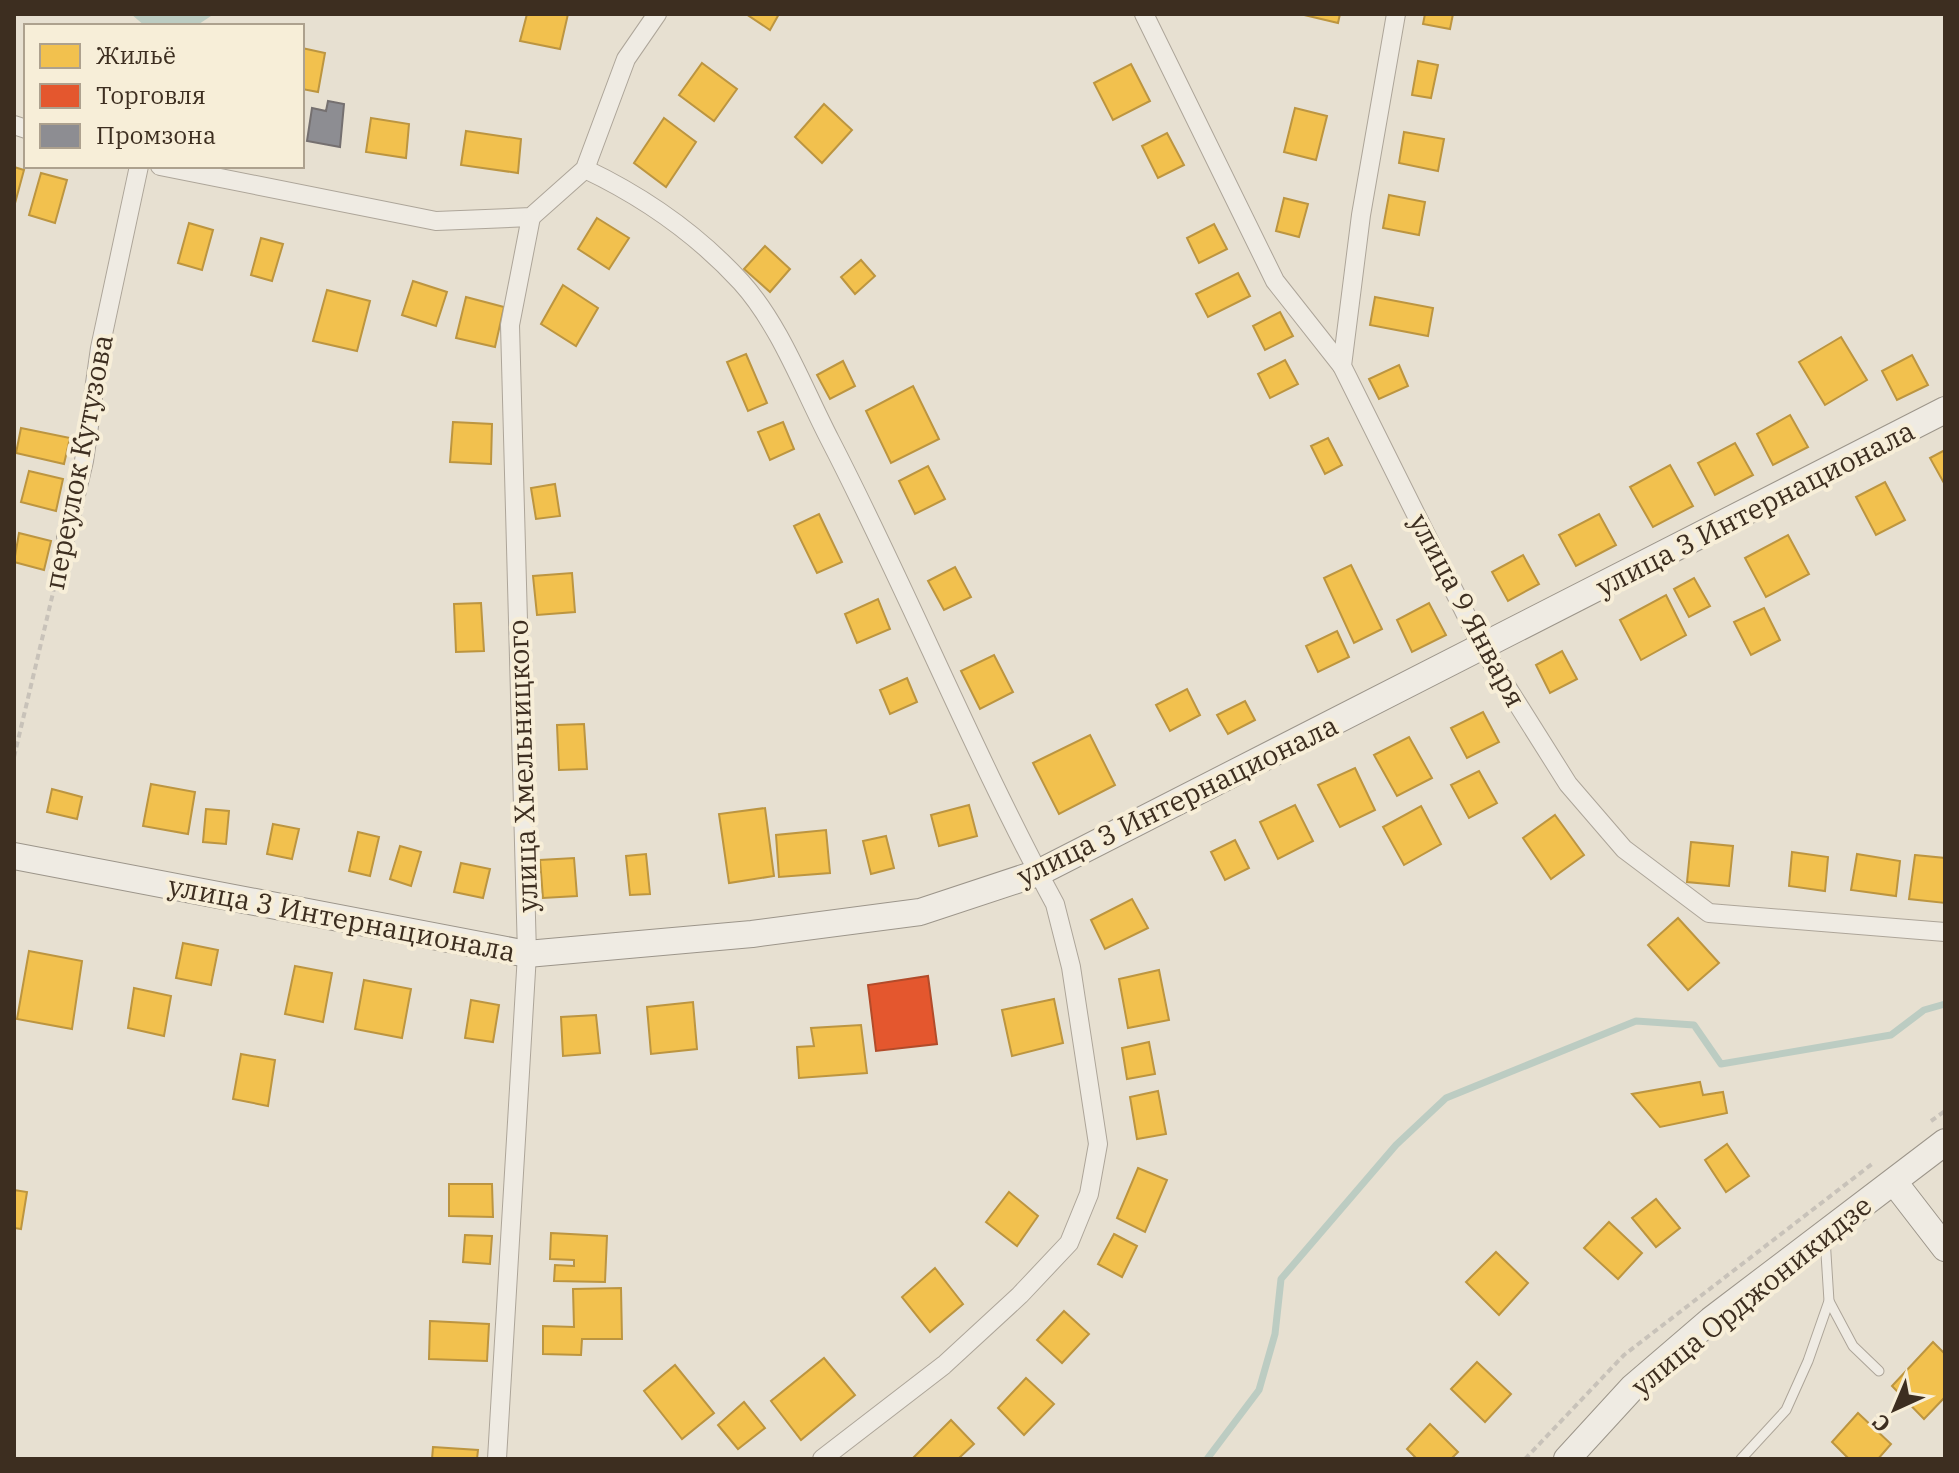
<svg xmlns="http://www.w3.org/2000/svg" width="1959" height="1473" viewBox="0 0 1959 1473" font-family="'IBM Plex Serif',serif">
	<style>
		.water { fill: #bcccc2 }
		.homes { fill: #f2c14e; stroke: #bc9540; stroke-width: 2 }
		.shops { fill: #e4572e; stroke: #b24b2a; stroke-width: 2 }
		.industry { fill: #8d8d92; stroke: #757070; stroke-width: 2 }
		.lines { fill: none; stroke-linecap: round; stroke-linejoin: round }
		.stream { stroke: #bcccc2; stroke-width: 7 }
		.lane-casing { stroke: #ada599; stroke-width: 11 }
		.street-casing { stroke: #ada599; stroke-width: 20 }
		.secondary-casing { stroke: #9c958a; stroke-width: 28 }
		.path { stroke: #c8c2b9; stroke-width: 4; stroke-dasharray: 6 4; stroke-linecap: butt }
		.lane { stroke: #efebe3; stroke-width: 9 }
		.street { stroke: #efebe3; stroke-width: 18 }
		.secondary { stroke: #efebe3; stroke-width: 26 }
		.labels { text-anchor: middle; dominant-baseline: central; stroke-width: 8; stroke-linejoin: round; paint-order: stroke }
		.street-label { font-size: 28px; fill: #3d2e20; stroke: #f7eed8 }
	</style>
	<rect width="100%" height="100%" fill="#e7e0d1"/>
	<!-- water -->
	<polygon class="water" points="131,14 214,14 196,26 145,26"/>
	<!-- homes -->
	<g class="homes">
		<polygon points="527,14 568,14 560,49 520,41"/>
		<polygon points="746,14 779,14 770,30"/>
		<polygon points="1300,14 1340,14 1338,23"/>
		<polygon points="1425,14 1453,14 1450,29 1423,24"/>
		<polygon points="302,48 325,53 318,92 302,89"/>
		<polygon points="1418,61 1438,65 1431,98 1412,95"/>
		<polygon points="702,63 737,89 714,121 679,95"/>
		<polygon points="1131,64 1150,101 1113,120 1094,83"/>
		<polygon points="824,104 852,130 822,163 795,137"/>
		<polygon points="1295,108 1327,116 1316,160 1284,152"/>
		<polygon points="371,118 409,124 406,158 366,152"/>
		<polygon points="664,118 696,142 666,187 634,163"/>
		<polygon points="466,131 521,139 518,173 461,165"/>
		<polygon points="1404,132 1444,139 1438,171 1399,163"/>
		<polygon points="1167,133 1184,165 1158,178 1142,146"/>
		<polygon points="14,167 24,170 14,207"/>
		<polygon points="41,173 67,180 55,223 29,215"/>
		<polygon points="1389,195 1425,202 1419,235 1383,228"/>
		<polygon points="1284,198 1308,204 1299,237 1276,231"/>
		<polygon points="597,218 629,238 609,269 578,249"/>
		<polygon points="189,223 213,230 202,270 178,263"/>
		<polygon points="1214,224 1227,249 1199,263 1187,238"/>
		<polygon points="261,238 283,244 272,281 251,275"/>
		<polygon points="765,246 790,269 770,292 744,269"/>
		<polygon points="861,260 875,276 855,294 841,277"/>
		<polygon points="1238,273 1250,296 1208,317 1196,294"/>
		<polygon points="413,281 447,292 436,326 402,315"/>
		<polygon points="563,285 598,308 576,346 541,324"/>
		<polygon points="327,290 370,301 357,351 313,341"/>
		<polygon points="466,297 504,307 495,347 456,338"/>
		<polygon points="1375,297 1433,308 1428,336 1370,325"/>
		<polygon points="1280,312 1293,336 1265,350 1253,326"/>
		<polygon points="1841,337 1867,380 1825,405 1799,362"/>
		<polygon points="746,354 767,403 748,411 727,362"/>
		<polygon points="1912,355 1928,385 1897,400 1882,371"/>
		<polygon points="1285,360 1298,384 1270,398 1258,374"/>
		<polygon points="843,361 855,386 830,399 817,375"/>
		<polygon points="1399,365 1408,386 1379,399 1369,379"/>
		<polygon points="913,386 939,439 891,463 866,411"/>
		<polygon points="1790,415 1808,447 1773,465 1757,434"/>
		<polygon points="453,422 492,424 491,464 450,462"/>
		<polygon points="783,422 794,449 770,460 758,432"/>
		<polygon points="21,428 70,438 64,464 16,453"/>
		<polygon points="1328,438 1342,465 1325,474 1311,446"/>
		<polygon points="1735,443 1753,475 1715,495 1698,463"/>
		<polygon points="1945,450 1945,485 1930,458"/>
		<polygon points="1670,465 1693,506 1653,527 1630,487"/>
		<polygon points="928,466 945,499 915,514 899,481"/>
		<polygon points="29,471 63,479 56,511 21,502"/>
		<polygon points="1885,482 1905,520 1876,535 1856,497"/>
		<polygon points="555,484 560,516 536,519 531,488"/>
		<polygon points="819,514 842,562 817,573 794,526"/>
		<polygon points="1599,514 1616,545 1576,566 1559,535"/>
		<polygon points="19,533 51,541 44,570 14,562"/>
		<polygon points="1788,535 1809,574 1766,597 1745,558"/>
		<polygon points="1523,555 1539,584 1508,601 1492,572"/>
		<polygon points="1351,565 1382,629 1354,643 1324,578"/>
		<polygon points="955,567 971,597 944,610 928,581"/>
		<polygon points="572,573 575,612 537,615 533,576"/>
		<polygon points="1694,578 1710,606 1689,617 1674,589"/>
		<polygon points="1666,595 1686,635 1641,660 1620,620"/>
		<polygon points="878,599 890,629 857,643 845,614"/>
		<polygon points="481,603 484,651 456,652 454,604"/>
		<polygon points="1429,603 1446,635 1412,652 1397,620"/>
		<polygon points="1764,608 1780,640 1751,655 1734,622"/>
		<polygon points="1337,631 1349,657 1318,672 1306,646"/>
		<polygon points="1562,651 1577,679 1550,693 1536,665"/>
		<polygon points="994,655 1013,692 980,709 961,671"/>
		<polygon points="907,678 917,702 890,714 880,690"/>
		<polygon points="1187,689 1200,715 1170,731 1156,705"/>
		<polygon points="1245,701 1255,720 1228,734 1217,715"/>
		<polygon points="1483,712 1499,742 1467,758 1451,728"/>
		<polygon points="584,724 587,769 559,770 557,725"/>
		<polygon points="1090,735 1115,785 1059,814 1033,763"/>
		<polygon points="1409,737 1432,778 1397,796 1374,755"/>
		<polygon points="1355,768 1375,810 1340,827 1318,785"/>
		<polygon points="1479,771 1497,803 1469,818 1451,785"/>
		<polygon points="151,784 195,792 188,834 143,826"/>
		<polygon points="52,789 82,797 77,819 47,812"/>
		<polygon points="969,805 977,836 939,846 931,815"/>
		<polygon points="1295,805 1313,841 1278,859 1260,822"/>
		<polygon points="1421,806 1441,844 1404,865 1383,827"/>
		<polygon points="765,808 774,876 729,883 719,814"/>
		<polygon points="206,809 229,811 226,844 203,842"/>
		<polygon points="1555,815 1584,855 1551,879 1523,838"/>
		<polygon points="273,824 299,829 292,859 267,854"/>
		<polygon points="826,830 830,873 779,877 776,835"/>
		<polygon points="358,832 379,837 370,876 349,871"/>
		<polygon points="886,836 894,868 871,874 863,841"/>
		<polygon points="1235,840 1249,868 1225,880 1211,852"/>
		<polygon points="1691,842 1733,846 1729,886 1687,882"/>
		<polygon points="400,846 421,852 411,886 390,879"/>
		<polygon points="1792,852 1828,857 1825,891 1789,886"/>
		<polygon points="646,854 650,894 630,895 626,856"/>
		<polygon points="1857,854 1900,861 1896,896 1851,890"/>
		<polygon points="1915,855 1945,858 1945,903 1909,899"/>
		<polygon points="574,858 577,896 543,898 540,860"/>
		<polygon points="461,863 490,869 483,898 454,892"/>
		<polygon points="1132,899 1148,928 1105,949 1091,920"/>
		<polygon points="1678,918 1719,963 1688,990 1648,945"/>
		<polygon points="183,943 218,950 211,985 176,978"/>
		<polygon points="29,951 82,961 72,1029 17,1019"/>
		<polygon points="295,966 332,973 323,1022 285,1014"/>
		<polygon points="1159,970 1169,1020 1128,1028 1119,979"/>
		<polygon points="364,980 411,989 402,1038 355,1029"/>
		<polygon points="134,988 171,996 164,1036 128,1028"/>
		<polygon points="1054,999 1063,1043 1012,1056 1002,1010"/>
		<polygon points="471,1000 499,1005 493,1042 465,1038"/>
		<polygon points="693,1002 697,1049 651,1054 647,1007"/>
		<polygon points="596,1015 600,1053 563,1056 561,1017"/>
		<polygon points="861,1025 867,1073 799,1078 797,1047 814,1046 811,1028"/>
		<polygon points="1149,1042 1155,1074 1127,1079 1122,1048"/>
		<polygon points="241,1054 275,1060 268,1106 233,1099"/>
		<polygon points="1700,1082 1703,1095 1723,1092 1727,1113 1660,1127 1632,1094"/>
		<polygon points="1158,1091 1166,1134 1137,1139 1130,1097"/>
		<polygon points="1727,1144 1749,1176 1726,1192 1705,1160"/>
		<polygon points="1138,1168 1167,1180 1145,1232 1117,1218"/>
		<polygon points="449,1184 492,1184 493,1217 449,1216"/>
		<polygon points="14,1190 27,1192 21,1229 14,1228"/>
		<polygon points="1009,1192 1038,1216 1017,1246 986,1222"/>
		<polygon points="1656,1199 1680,1228 1656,1247 1632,1218"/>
		<polygon points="1609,1222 1642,1253 1618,1279 1584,1248"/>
		<polygon points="551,1233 607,1236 605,1282 554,1281 555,1265 574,1266 574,1260 550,1259"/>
		<polygon points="1114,1234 1137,1246 1122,1277 1098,1264"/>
		<polygon points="465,1235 492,1236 490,1264 463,1262"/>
		<polygon points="1496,1252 1528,1283 1499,1315 1466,1282"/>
		<polygon points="935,1268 963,1304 930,1332 902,1297"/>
		<polygon points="621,1288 622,1339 582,1339 581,1355 543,1354 543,1326 574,1327 573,1289"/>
		<polygon points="1064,1311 1089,1334 1062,1363 1037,1340"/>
		<polygon points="430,1321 489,1324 487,1361 429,1359"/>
		<polygon points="1933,1342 1945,1354 1945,1397 1924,1419 1892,1386"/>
		<polygon points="824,1358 855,1395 801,1440 771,1401"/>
		<polygon points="1477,1362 1511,1394 1485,1422 1451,1389"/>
		<polygon points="675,1365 714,1413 682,1439 644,1391"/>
		<polygon points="1026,1378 1054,1404 1024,1435 998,1408"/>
		<polygon points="744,1402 765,1428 738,1449 718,1425"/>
		<polygon points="1858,1413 1891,1444 1878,1459 1849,1459 1832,1442"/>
		<polygon points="951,1420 974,1444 958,1459 912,1459"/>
		<polygon points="1430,1424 1458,1452 1451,1459 1417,1459 1407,1449"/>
		<polygon points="433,1447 478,1450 477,1459 432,1459"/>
	</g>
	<!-- shops -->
	<polygon class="shops" points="928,976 937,1044 876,1051 868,985"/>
	<!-- industry -->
	<polygon class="industry" points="328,101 344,104 340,147 307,141 312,108 326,111"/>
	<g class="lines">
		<!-- stream -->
		<polyline class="stream" points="1207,1459 1259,1390 1275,1334 1281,1279 1396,1145 1446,1098 1636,1021 1694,1025 1721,1064 1891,1035 1924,1010 1945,1004"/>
		<!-- lane casing -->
		<g class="lane-casing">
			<g id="lane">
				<polyline points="1829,1301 1853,1346 1879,1371"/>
				<polyline points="1741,1459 1786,1410 1808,1361 1829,1301 1825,1238"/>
			</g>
		</g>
		<!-- street casing -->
		<g class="street-casing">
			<g id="street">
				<polyline points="1144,14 1275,281 1342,366"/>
				<polyline points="1396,14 1361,215 1342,366 1483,649 1568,784 1624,849 1709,913 1945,932"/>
				<polyline points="14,125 26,129"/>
				<polyline points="160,166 436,221 531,217 585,169 626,59 657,14"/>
				<path d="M585 169C644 197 696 233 741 282 780 325 803 388 830 440 909 593 973 753 1055 904L1071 967 1098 1144 1089 1194 1069 1243 1020 1295 944 1365 822 1459"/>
				<polyline points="66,537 84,461 100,348 139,166"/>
				<polyline points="497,1459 527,954 510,325 531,217"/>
			</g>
		</g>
		<!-- secondary casing -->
		<g class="secondary-casing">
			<g id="secondary">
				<polyline points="14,856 527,954 752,934 920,912 1038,873 1945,410"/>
				<polyline points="1894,1182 1945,1248"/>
				<polyline points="1567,1459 1633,1387 1711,1320 1945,1142"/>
			</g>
		</g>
		<!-- path -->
		<g class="path">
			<polyline points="14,757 62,555"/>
			<polyline points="1931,1121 1945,1111"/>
			<polyline points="1525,1459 1624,1355 1872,1164"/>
		</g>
		<!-- lane -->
		<use href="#lane" class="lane"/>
		<!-- street -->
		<use href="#street" class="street"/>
		<!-- secondary -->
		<use href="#secondary" class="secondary"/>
	</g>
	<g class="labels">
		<!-- street labels -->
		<g class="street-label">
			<text transform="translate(78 462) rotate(-79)">переулок Кутузова</text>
			<text transform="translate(1755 508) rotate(-27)">улица 3 Интернационала</text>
			<text transform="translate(1468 610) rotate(62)">улица 9 Января</text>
			<text transform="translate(522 766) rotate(-92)">улица Хмельницкого</text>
			<text transform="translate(1177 800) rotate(-26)">улица 3 Интернационала</text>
			<text transform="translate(342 918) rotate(11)">улица 3 Интернационала</text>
			<text transform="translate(1751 1295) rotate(-39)">улица Орджоникидзе</text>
		</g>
	</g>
	<!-- border -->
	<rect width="1959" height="1473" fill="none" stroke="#3d2e20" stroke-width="32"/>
	<!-- legend -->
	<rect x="24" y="24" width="280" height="144" fill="#f7eed8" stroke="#ada18e" stroke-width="2"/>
	<rect x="40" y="44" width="40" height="24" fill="#f2c14e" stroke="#ada18e" stroke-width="2"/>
	<text x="96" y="64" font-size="24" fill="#3d2e20">Жильё</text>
	<rect x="40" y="84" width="40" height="24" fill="#e4572e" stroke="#ada18e" stroke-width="2"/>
	<text x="96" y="104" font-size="24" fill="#3d2e20">Торговля</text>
	<rect x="40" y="124" width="40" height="24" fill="#8d8d92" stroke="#ada18e" stroke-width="2"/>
	<text x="96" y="144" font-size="24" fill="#3d2e20">Промзона</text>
	<!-- north arrow -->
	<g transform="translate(1895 1409) rotate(224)" stroke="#f7eed8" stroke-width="6" paint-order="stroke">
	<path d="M0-6L14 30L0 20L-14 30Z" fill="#3d2e20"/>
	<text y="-12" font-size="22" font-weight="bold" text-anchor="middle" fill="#3d2e20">С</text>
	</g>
</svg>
